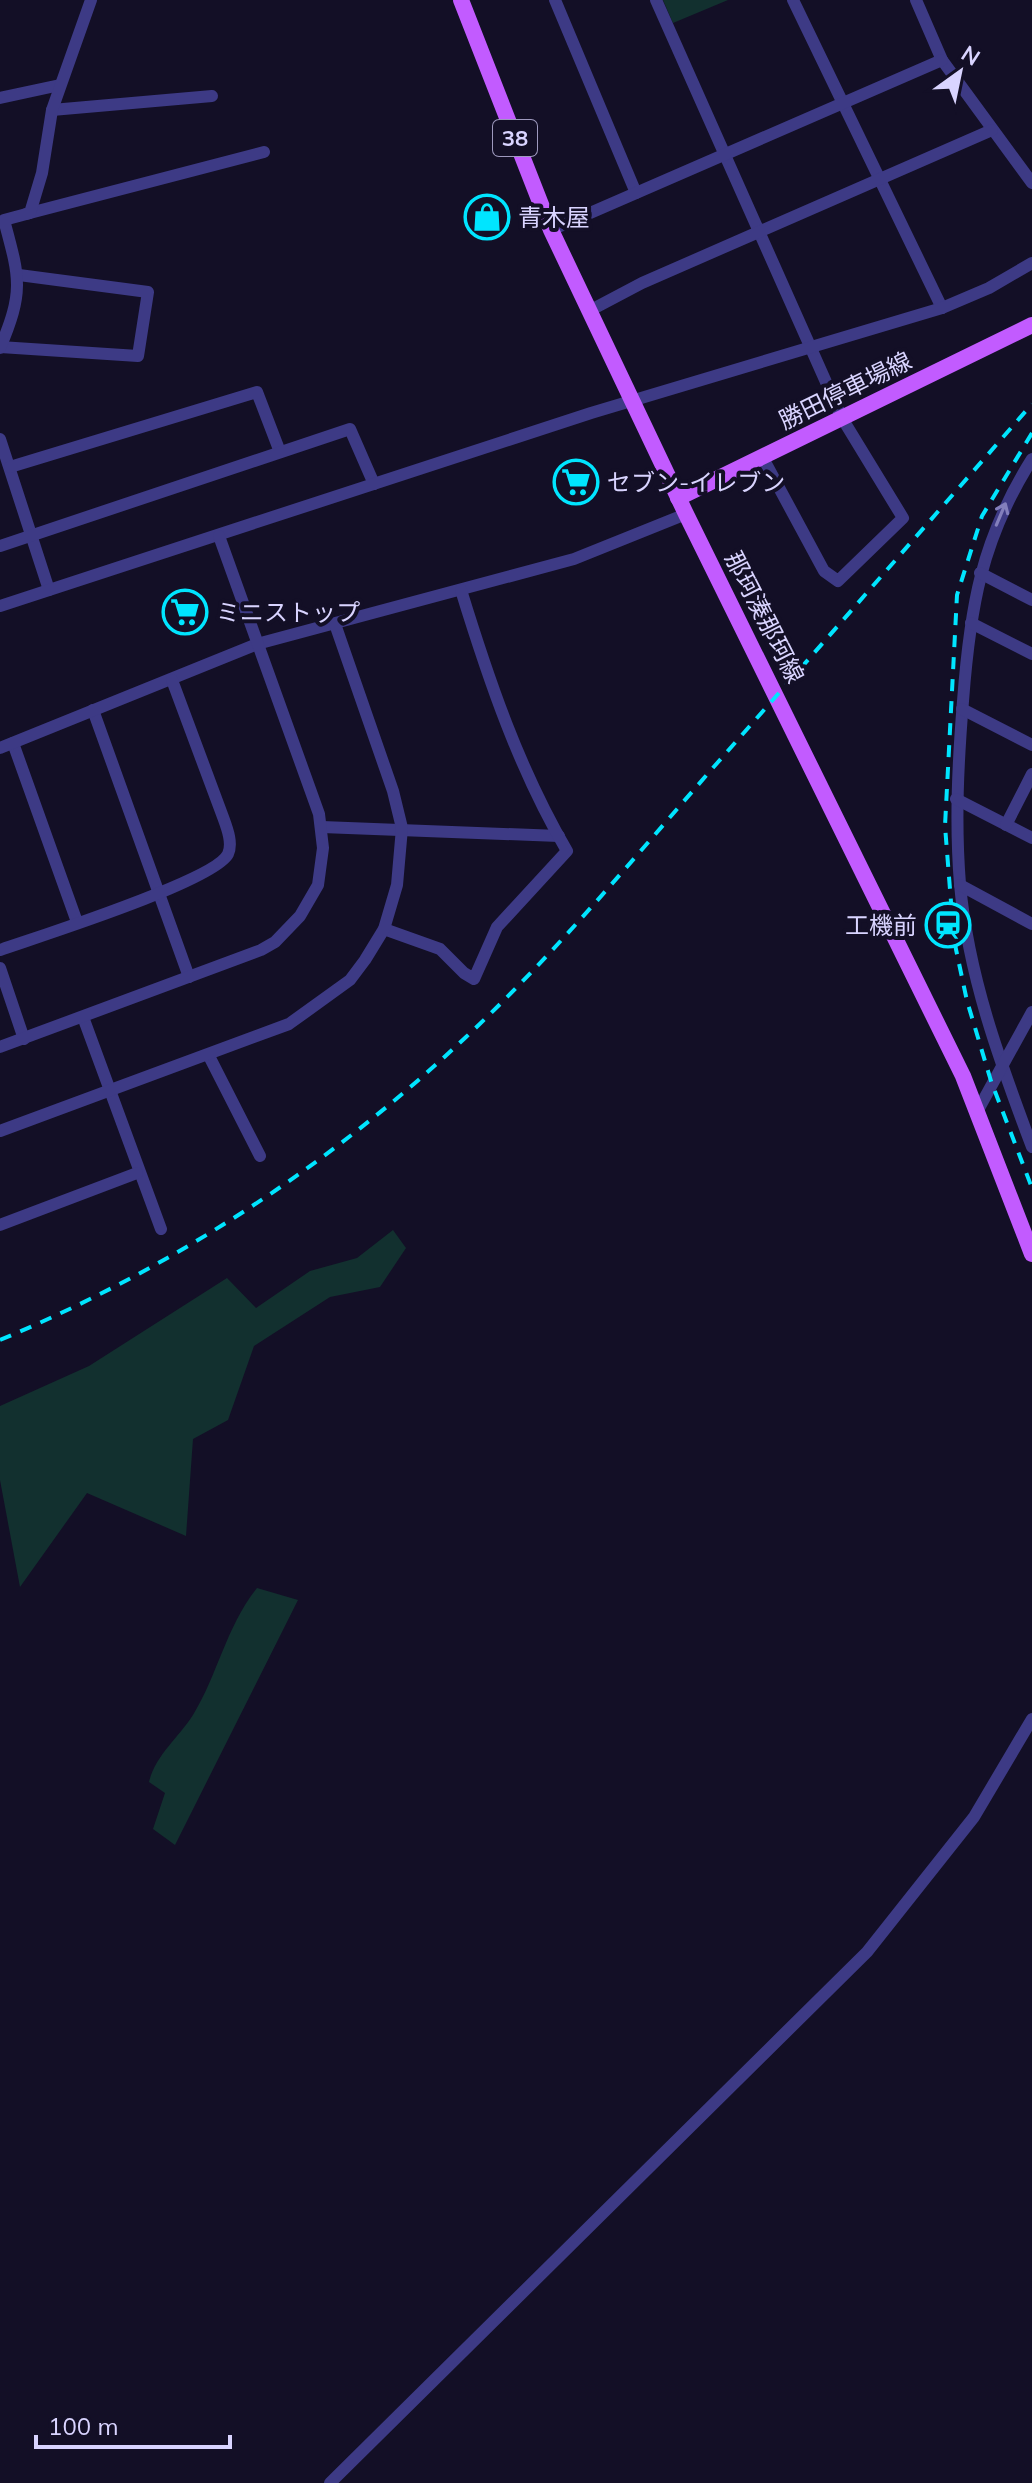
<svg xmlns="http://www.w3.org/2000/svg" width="1032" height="2483" viewBox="0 0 1032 2483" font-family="Mulish,'Noto Sans JP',sans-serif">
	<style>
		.green { fill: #12302f }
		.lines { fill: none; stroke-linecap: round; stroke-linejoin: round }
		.minor { stroke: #3d3a85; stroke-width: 12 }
		.major { stroke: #c25bff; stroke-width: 16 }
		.rail { stroke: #00e5ff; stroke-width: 4; stroke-dasharray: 12 10; stroke-linecap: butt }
		.oneway { stroke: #837fbc }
		.labels { text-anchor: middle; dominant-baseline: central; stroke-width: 8; stroke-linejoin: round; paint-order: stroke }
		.shield { fill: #130f26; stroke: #9e99be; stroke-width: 2 }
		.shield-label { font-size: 22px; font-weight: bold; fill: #d9d4ff }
		.poi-label { font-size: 24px; fill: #d9d4ff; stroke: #130f26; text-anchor: start }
		.street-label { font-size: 24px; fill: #d9d4ff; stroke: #130f26 }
	</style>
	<rect width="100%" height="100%" fill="#130f26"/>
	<!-- green -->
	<g class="green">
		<polygon points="663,0 728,0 673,23"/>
		<polygon points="393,1230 406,1248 380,1287 330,1297 254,1346 228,1420 193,1439 186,1536 87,1493 20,1587 0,1480 0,1406 89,1366 227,1278 256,1308 310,1271 357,1258"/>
		<path d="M257 1588 298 1600 175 1845 153 1829 165 1793 149 1782C155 1756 179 1737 193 1715 218 1674 226 1627 257 1588Z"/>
	</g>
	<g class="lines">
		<!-- minor -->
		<g class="minor">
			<polyline points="555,0 636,193"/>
			<polyline points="656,0 842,418 903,518 838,581 824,571 763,458"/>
			<polyline points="793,0 942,308"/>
			<polyline points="916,0 942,60 1032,183"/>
			<polyline points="0,98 60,85"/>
			<polyline points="52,110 212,96"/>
			<polyline points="26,214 264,152"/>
			<polyline points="551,230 942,60"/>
			<polyline points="589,311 642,283 992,130"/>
			<polyline points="0,347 138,356 148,292 19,275"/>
			<path d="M0 348C24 291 20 279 4 220L30 213 42 173 52 110 91 0"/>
			<polyline points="0,439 49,590"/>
			<path d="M1032 459C981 540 970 608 963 701 958 763 955 822 960 884 968 975 1000 1062 1032 1147"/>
			<polyline points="10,467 257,392 280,452"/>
			<polyline points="0,546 350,429 374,484"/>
			<polyline points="980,573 1032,600"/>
			<polyline points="0,606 591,413 942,308 989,288 1032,263"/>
			<polyline points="971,623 1032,654"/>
			<polyline points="962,709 1032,745"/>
			<polyline points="93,710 189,977"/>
			<polyline points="13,743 77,922"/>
			<polyline points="0,748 257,644 574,559 686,514"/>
			<polyline points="956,799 1032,838"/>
			<polyline points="1006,825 1032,774"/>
			<polyline points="322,827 559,836"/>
			<polyline points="960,885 1032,924"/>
			<path d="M384 929 440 949 464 973 474 979 497 927 567 851C519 769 489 681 461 590"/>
			<path d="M0 950C37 937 215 881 228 854 233 843 227 828 223 817L172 680"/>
			<polyline points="0,968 24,1039"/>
			<polyline points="83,1017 161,1229"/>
			<polyline points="0,1047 261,950 275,942 300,916 318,885 323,848 319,814 219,536"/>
			<polyline points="209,1056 260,1156"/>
			<polyline points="978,1110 1032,1012"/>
			<polyline points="0,1131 289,1024 350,980 365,960 384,929 397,885 402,828 393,791 335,624"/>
			<polyline points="0,1225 137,1173"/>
			<polyline points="330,2483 867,1952 974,1817 1032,1719"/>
		</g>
		<!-- major -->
		<g class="major">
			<polyline points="461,0 551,230 686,514 963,1076 1032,1254"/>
			<polyline points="678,498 1032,325"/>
		</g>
		<!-- rail -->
		<g class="rail">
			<polyline points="1032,433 982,516 957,595 945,826 954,940 967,1001 991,1081 1032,1188"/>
			<path d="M0 1340C173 1268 330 1165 466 1037 557 952 637 854 719 761 824 642 928 523 1032 404"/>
		</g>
	</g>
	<!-- one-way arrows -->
	<defs><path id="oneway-shaft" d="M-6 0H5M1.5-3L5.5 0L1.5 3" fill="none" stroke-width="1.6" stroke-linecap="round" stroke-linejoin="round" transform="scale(2)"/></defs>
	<use class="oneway" href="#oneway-shaft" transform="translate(1001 514) rotate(-67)"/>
	<!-- icons -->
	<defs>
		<g id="shop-ring" transform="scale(2.3)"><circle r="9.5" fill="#130f26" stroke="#00e5ff" stroke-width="1.5"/><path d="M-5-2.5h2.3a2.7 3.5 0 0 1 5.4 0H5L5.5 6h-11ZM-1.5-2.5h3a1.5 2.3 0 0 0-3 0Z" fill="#00e5ff"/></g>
		<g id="supermarket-ring" transform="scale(2.3)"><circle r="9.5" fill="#130f26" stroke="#00e5ff" stroke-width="1.5"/><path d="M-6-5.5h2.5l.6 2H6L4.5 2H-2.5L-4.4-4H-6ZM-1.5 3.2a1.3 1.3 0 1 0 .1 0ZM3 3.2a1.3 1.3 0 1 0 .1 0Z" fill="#00e5ff"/></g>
		<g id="station-ring" transform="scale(2.3)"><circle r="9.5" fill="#130f26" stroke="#00e5ff" stroke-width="1.5"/><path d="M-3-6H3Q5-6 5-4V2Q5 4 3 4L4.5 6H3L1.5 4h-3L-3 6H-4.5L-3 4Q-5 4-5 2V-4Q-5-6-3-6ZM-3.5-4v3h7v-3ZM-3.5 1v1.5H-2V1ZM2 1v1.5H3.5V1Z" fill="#00e5ff"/></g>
	</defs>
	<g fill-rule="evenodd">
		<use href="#shop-ring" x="487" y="217"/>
		<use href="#supermarket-ring" x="576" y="482"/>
		<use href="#supermarket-ring" x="185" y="612"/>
		<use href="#station-ring" x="948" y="925"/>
	</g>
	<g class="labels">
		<!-- shield labels -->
		<rect class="shield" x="493" y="120" width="44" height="36" rx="6"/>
		<g class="shield-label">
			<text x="515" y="138">38</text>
		</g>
		<!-- poi labels -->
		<g class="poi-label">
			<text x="518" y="217">青木屋</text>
			<text x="607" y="482">セブン-イレブン</text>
			<text x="216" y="612">ミニストップ</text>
			<text x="917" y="925" text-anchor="end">工機前</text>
		</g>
		<!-- street labels -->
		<g class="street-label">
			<text transform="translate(845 390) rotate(-26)">勝田停車場線</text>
			<text transform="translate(765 617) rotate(63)">那珂湊那珂線</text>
		</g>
	</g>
	<!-- north arrow -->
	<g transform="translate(960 72) rotate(33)" stroke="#130f26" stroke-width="6" paint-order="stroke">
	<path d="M0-6L14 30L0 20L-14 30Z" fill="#d9d4ff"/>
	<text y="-12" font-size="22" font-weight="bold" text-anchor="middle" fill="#d9d4ff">N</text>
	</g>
	<!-- scale -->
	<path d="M36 2435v12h194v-12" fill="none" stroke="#d9d4ff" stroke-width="4"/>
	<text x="48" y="2435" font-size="24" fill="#d9d4ff" stroke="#130f26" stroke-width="6" paint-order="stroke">100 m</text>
</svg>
